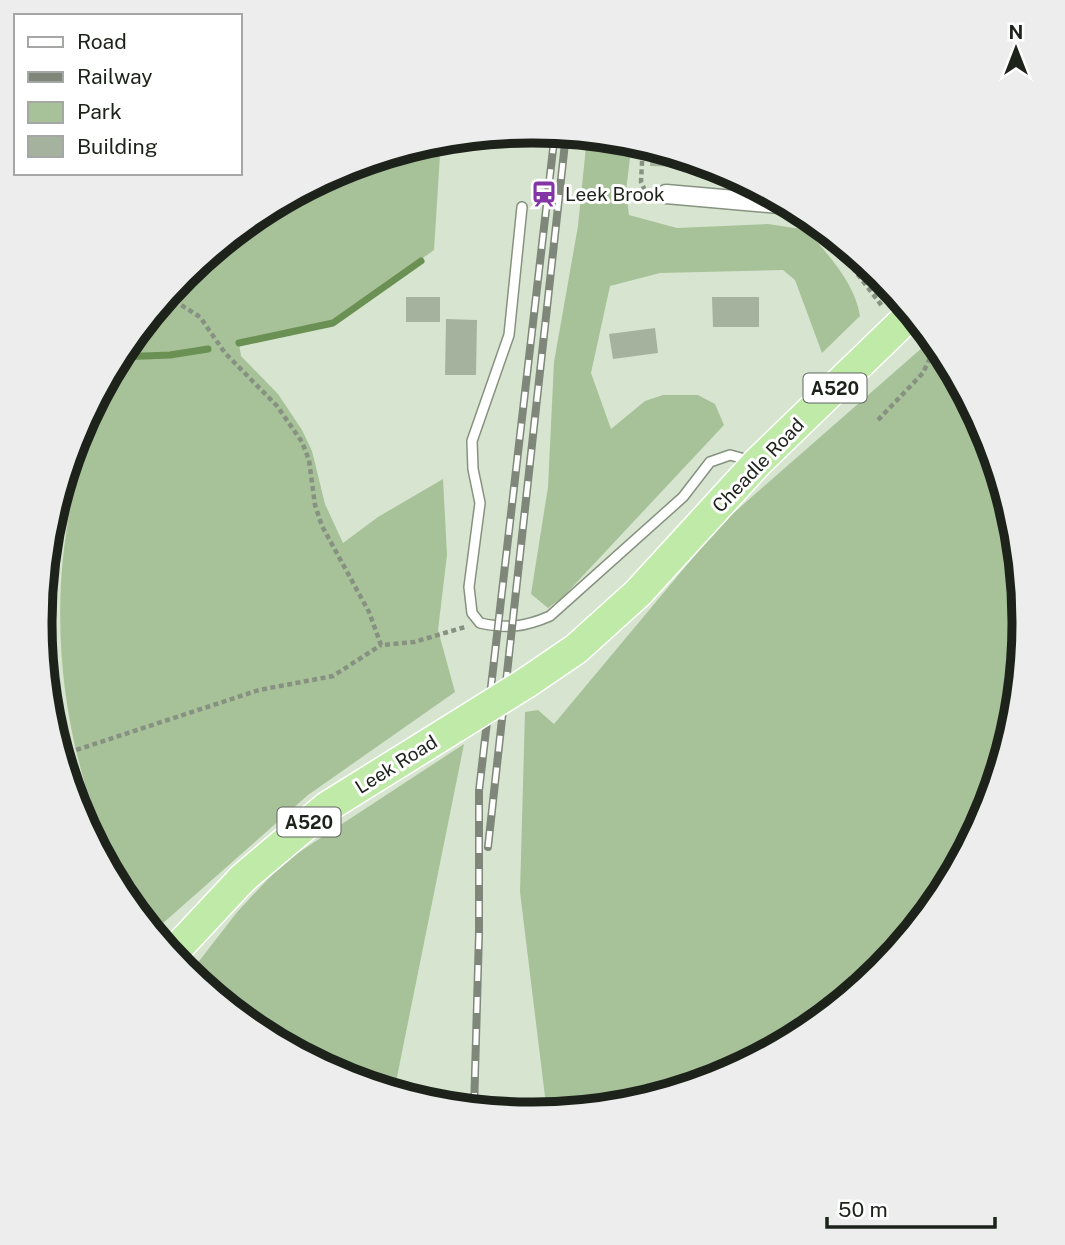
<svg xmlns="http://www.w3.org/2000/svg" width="1065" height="1245" viewBox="0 0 1065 1245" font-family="'Public Sans',sans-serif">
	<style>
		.green { fill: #a7c298 }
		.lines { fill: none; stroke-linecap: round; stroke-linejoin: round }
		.stream { stroke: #6b9054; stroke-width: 7 }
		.building { fill: #a5b29e }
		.service-casing { stroke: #86927f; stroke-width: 12 }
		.minor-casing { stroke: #86927f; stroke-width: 21 }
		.trunk-casing { stroke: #fff; stroke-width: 33 }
		.path { stroke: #879182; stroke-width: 4.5; stroke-dasharray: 5 3.5; stroke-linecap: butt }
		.service { stroke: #fff; stroke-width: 9 }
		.minor { stroke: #fff; stroke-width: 18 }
		.trunk { stroke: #c0eaa8; stroke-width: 30 }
		.rail-casing { stroke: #7e8779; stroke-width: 8 }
		.rail { stroke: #fff; stroke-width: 5; stroke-dasharray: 16; stroke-linecap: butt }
		.trunk-bridge-casing { stroke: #fff; stroke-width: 33; stroke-linecap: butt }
		.trunk-bridge { stroke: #c0eaa8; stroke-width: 30 }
		.labels { text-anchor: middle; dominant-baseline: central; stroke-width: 6; stroke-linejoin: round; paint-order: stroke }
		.shield { fill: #fff; stroke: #61645f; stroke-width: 2 }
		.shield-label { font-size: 18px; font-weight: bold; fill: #1d221b }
		.poi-label { font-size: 19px; fill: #1d221b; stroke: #fff; text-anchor: start }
		.street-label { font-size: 19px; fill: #1d221b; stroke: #fff }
		.rim { fill: none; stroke: #1d221b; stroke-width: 9 }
	</style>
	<rect width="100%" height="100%" fill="#d7e5d0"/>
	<!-- green -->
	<g class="green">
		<path d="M587 136 632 141 626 191 629 215 677 228 768 224 807 230C828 255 855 283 860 316L822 353 795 280 783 270 660 273 610 286 591 373 611 429 645 401 663 395H698L715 404 724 425 563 597 548 608 531 594 548 487 554 362 578 226Z"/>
		<path d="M441 139 434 250 333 323 239 344 241 356 278 394 302 430 312 451 325 504 343 543 378 517 443 479 447 555 438 630 455 692 308 795 153 932C0 697 28 336 298 192 341 170 393 146 441 139Z"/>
		<path d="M931 340 943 353C960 393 977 434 994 475 1001 492 1012 509 1016 528 1056 764 938 978 722 1076 668 1102 606 1108 547 1113L520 892 525 712 538 710 554 724 721 524Z"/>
		<polygon points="464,744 394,1092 344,1077 259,1032 189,974 238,911 284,862"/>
	</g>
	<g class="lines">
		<!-- stream -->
		<g class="stream">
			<polyline points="239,343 333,323 421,261"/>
			<polyline points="119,357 170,355 208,349"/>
		</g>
	</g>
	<!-- building -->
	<g class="building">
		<polygon points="651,147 681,156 680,167 650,166"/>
		<polygon points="686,157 709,164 709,168 686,167"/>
		<rect x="406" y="297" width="34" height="25"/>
		<polygon points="712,297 759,297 759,327 713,327"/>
		<polygon points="446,319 477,320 476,375 445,375"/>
		<polygon points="655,328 658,353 613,359 609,334"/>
	</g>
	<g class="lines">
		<!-- service casing -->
		<g class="service-casing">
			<path id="service" d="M522 207 509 335 472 441 473 469 480 503 469 587 472 613 480 623C507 629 525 627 550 616L683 497 710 462 730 455 752 461"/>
		</g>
		<!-- minor casing -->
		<g class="minor-casing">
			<polyline id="minor" points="666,194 791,205"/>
		</g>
		<!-- trunk casing -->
		<g class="trunk-casing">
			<g id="trunk">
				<polyline points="526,683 576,649 638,593 757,463 912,313"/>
				<polyline points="171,955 243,878 327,807 470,718"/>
			</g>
		</g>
		<!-- path -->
		<g class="path">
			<polyline points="643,144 641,182 648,197"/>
			<polyline points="800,221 816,226 842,254 852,251"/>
			<polyline points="842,254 882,306"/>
			<polyline points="167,296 200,317 225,353 277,406 302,442 309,460 315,505 322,526 369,612 381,645 414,642 465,627"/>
			<polyline points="878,420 923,373 937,343"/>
			<polyline points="60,751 67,753 259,690 333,676 381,645"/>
		</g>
		<!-- service -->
		<use href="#service" class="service"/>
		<!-- minor -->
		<use href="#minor" class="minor"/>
		<!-- trunk -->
		<use href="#trunk" class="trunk"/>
		<!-- rail casing -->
		<g class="rail-casing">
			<g id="rail">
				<polyline points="488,847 566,134"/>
				<polyline points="474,1109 479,934 479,791 555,132"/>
			</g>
		</g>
		<!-- rail -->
		<use href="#rail" class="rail"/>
		<!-- trunk-bridge casing -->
		<g class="trunk-bridge-casing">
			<polyline id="trunk-bridge" points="470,718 526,683"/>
		</g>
		<!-- trunk-bridge -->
		<use href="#trunk-bridge" class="trunk-bridge"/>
	</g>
	<!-- icons -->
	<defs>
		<g id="station-bare" transform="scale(2.1)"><path d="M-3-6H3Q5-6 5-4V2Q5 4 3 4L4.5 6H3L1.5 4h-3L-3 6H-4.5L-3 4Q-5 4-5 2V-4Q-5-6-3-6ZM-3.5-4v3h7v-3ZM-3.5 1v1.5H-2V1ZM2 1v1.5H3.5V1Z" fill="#8435a5" stroke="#fff" stroke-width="2.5" paint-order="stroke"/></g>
	</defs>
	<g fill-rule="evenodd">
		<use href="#station-bare" x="544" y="194"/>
	</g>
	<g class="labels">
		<!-- shield labels -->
		<g class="shield">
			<rect x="803.5" y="373.5" width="63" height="29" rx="5"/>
			<rect x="277.5" y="807.5" width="63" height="29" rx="5"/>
		</g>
		<g class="shield-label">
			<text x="835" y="388">A520</text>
			<text x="309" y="822">A520</text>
		</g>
		<!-- poi labels -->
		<g class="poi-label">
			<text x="565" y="194">Leek Brook</text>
		</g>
		<!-- street labels -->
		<g class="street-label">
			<text transform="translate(758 465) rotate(-46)">Cheadle Road</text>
			<text transform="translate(396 764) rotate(-32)">Leek Road</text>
		</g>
	</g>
	<!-- crop -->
	<path d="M0 0H1065V1245H0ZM531 143H533A479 479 0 0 1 1012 622V623A479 479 0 0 1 533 1102H531A479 479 0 0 1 52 623V622A479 479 0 0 1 531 143Z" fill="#ededed" fill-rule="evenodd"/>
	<path class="rim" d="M531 143H533A479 479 0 0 1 1012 622V623A479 479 0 0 1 533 1102H531A479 479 0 0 1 52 623V622A479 479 0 0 1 531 143Z"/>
	<!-- legend -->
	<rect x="14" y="14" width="228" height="161" fill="#ffffff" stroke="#a5a7a4" stroke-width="2"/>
	<rect x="28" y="37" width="35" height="10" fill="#ffffff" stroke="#a5a7a4" stroke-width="2"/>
	<text x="77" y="49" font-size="21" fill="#1d221b">Road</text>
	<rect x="28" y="72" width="35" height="10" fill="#7e8779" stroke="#a5a7a4" stroke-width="2"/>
	<text x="77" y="84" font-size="21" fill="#1d221b">Railway</text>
	<rect x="28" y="102" width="35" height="21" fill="#a7c298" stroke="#a5a7a4" stroke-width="2"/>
	<text x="77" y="119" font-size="21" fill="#1d221b">Park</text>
	<rect x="28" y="136" width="35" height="21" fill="#a5b29e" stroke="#a5a7a4" stroke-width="2"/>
	<text x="77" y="154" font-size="21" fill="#1d221b">Building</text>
	<!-- north arrow -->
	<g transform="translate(1016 49)" stroke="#ffffff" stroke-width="5" paint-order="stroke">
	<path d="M0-5L12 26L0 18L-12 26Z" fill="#1d221b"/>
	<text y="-10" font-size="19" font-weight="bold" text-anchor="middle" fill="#1d221b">N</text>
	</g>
	<!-- scale -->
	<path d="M827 1217v10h168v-10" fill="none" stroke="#1d221b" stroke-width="3.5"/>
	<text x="838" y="1217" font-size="21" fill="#1d221b" stroke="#ffffff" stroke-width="5" paint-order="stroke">50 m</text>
</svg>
